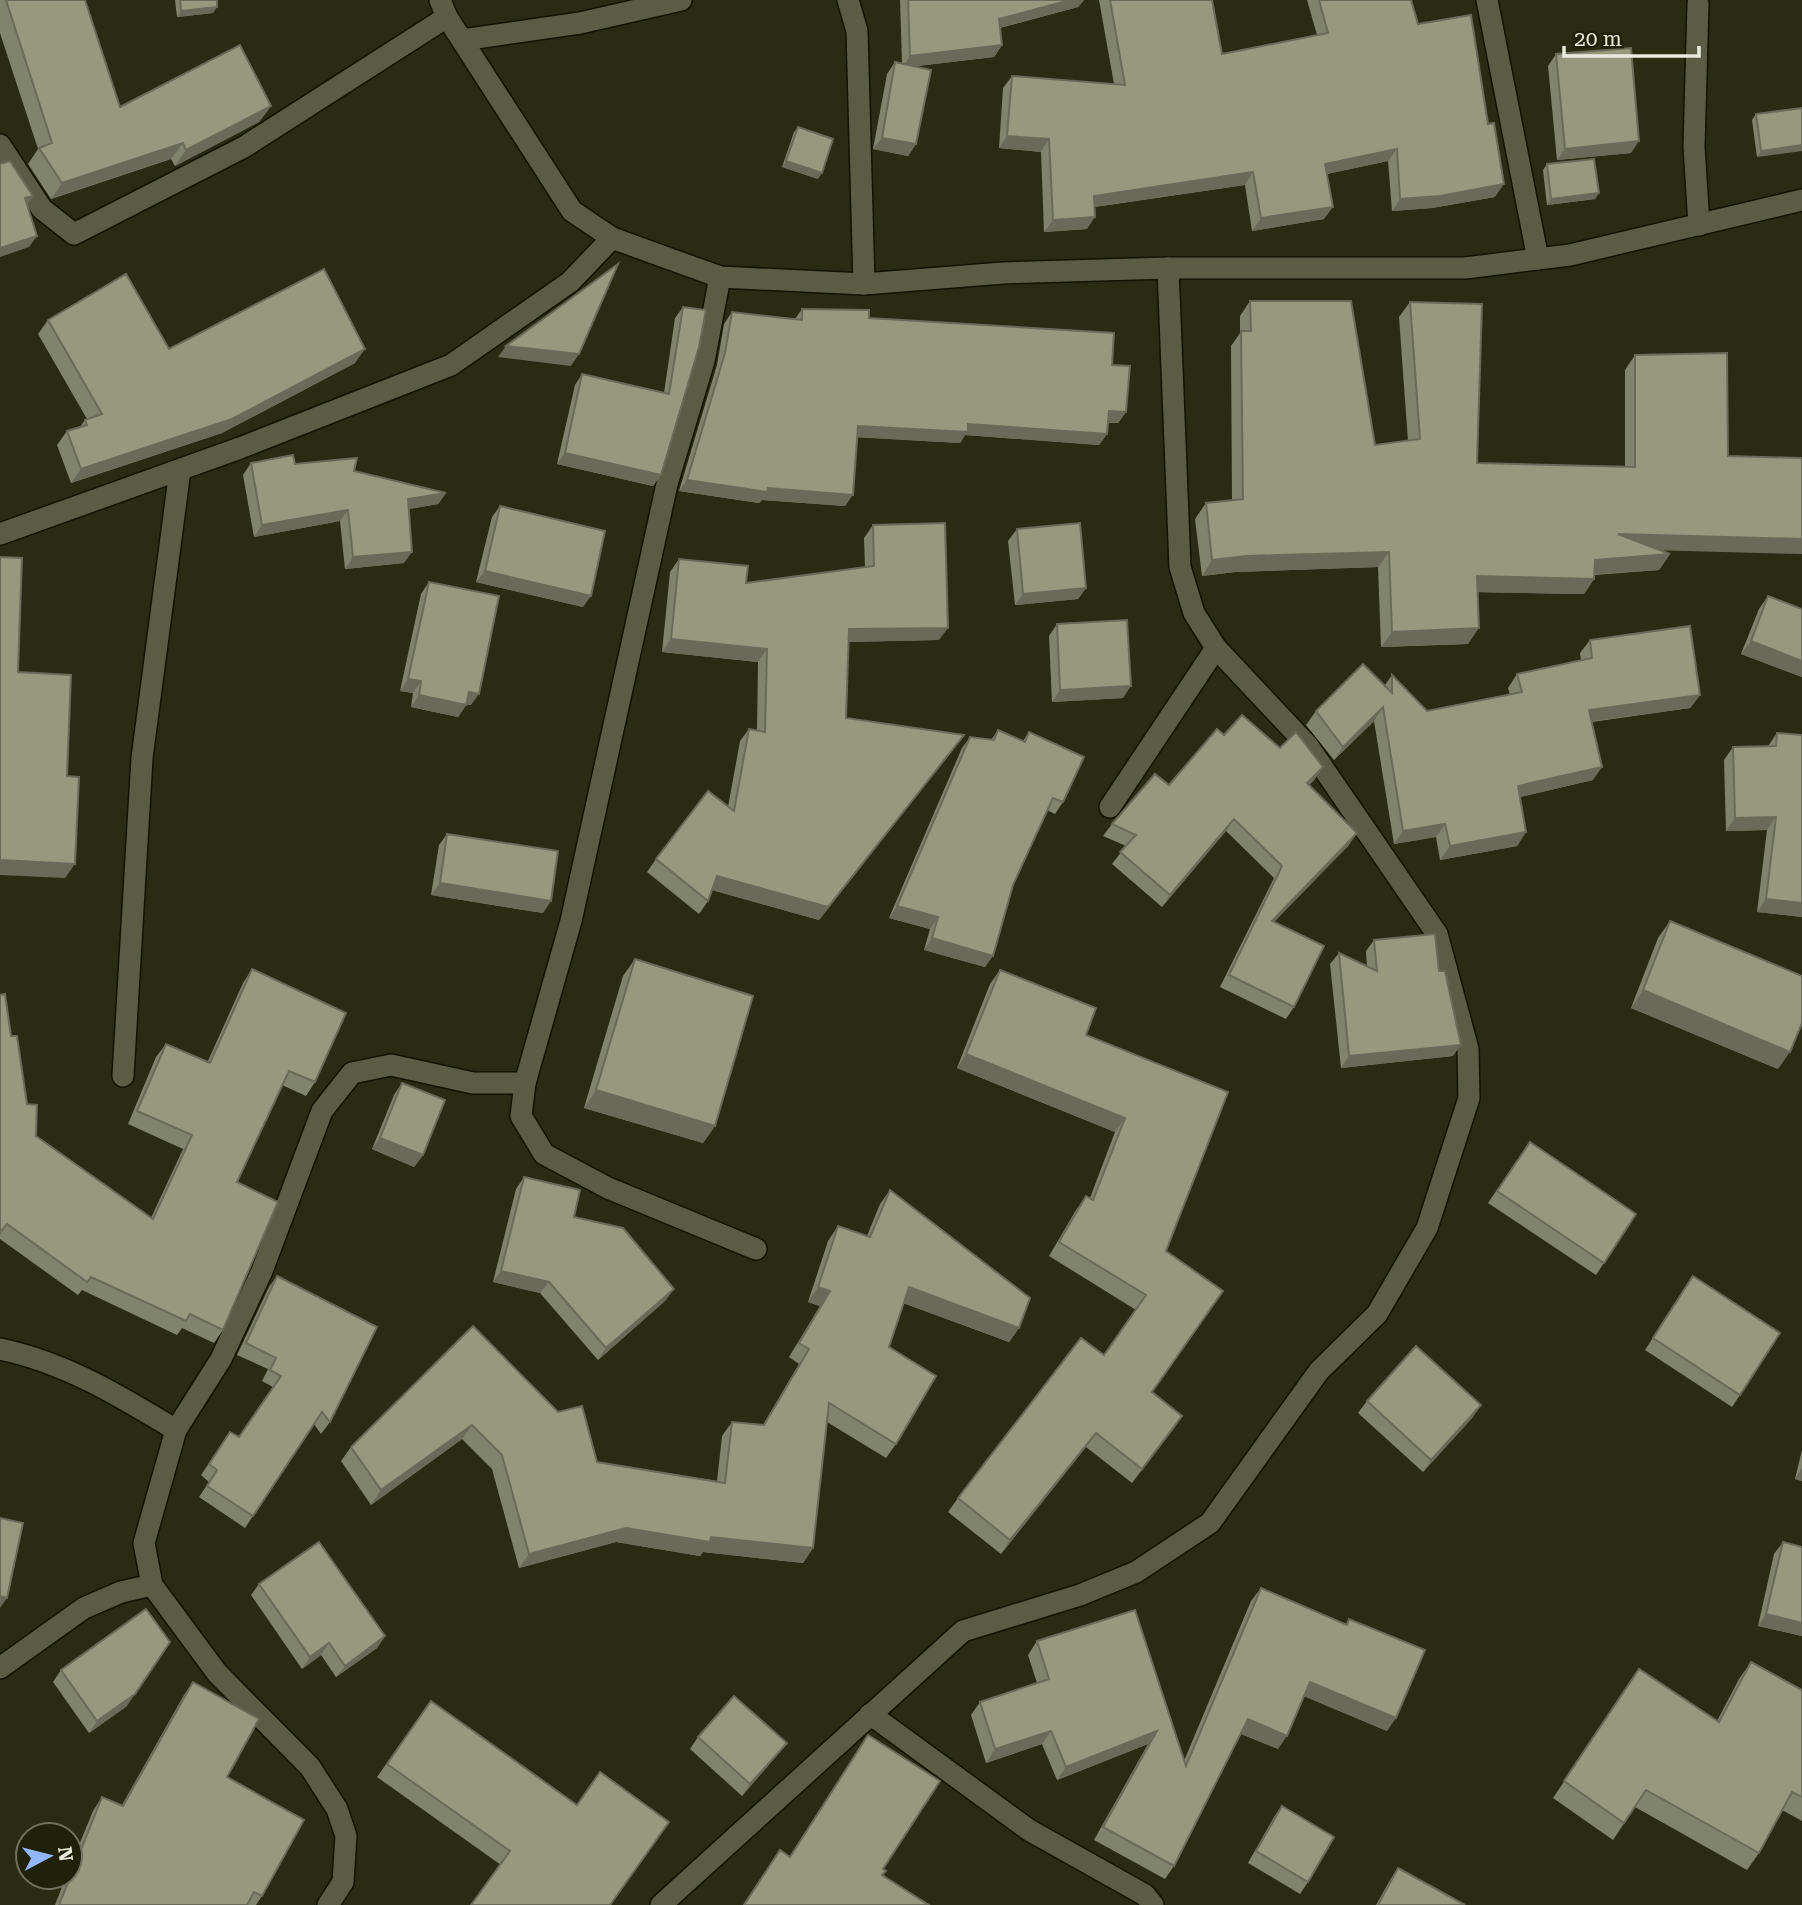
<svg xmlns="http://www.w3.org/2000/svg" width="1802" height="1905" viewBox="0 0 1802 1905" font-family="'Roboto Serif',serif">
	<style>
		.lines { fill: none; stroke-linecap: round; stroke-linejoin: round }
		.street-casing { stroke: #121300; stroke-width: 24 }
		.street { stroke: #5a5d43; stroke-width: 21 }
		.wall { fill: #81846c }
		.shaded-wall { fill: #696b58 }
		.building { fill: #96997d; stroke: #696b58; stroke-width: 2 }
	</style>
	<rect width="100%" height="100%" fill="#292b13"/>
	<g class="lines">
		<!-- street casing -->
		<g class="street-casing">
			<g id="street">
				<polyline points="440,0 447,17 572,211 612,238 720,277 864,284 1003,273 1168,268 1465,268 1570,255 1802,200"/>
				<polyline points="848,0 857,31 864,284"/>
				<polyline points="1487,0 1538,259"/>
				<polyline points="1698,4 1694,147 1699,225"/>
				<polyline points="462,40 580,23 681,0"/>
				<polyline points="0,145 42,209 74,234 244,147 447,17"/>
				<polyline points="0,534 240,448 451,365 570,282 612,238"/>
				<polyline points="1110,807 1216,648"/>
				<polyline points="123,1076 142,758 180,470"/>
				<polyline points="525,1083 521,1116 544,1154 608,1188 756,1249"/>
				<path d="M0 1349C64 1362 120 1396 176 1430"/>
				<polyline points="0,1668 84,1608 121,1592 152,1585"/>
				<polyline points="870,1714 1029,1830 1145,1895 1153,1905"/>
				<polyline points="328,1905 343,1882 346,1836 337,1809 310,1767 217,1673 152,1585 144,1543 176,1430 221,1359 262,1271 322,1111 352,1073 391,1065 473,1083 525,1083 571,921 667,484 704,361 720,277"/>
				<polyline points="661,1905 963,1631 1080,1595 1136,1572 1210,1523 1319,1371 1377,1314 1427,1228 1469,1098 1468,1049 1437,934 1308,746 1216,648 1194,613 1180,567 1168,268"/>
			</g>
		</g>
		<!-- street -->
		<use href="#street" class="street"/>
	</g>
	<!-- wall -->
	<g class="wall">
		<polygon points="0,0 85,0 120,107 271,106 259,122 175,166 171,159 51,199 28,164 38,149 0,33"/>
		<polygon points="175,0 217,0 213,13 177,17"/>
		<polygon points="900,0 1084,0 1078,7 1000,28 1002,45 994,57 916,66 916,144 908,156 873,149 887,74 895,62 902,63"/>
		<polygon points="1099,0 1212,0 1222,54 1317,35 1307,0 1411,0 1418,24 1495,197 1432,208 1392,211 1388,161 1327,174 1324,219 1252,231 1245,185 1095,207 1087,229 1044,232 1041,152 999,148 1003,88 1012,76 1114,84"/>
		<polygon points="1556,54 1631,153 1557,160 1548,66"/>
		<polygon points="1802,108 1757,157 1752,120 1756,114"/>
		<polygon points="798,127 818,179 782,167 794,132"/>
		<polygon points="1547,164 1599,193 1595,199 1547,205 1543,170"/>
		<polygon points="1250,301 1375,445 1408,441 1399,317 1410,302 1477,463 1625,467 1625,370 1635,355 1661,551 1670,554 1659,570 1595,575 1594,579 1584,594 1477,592 1468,644 1381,647 1378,567 1235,572 1202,576 1195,519 1206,503 1232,500 1231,346 1240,333 1240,316"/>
		<polygon points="683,307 661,475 653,486 557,464 575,385 582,374 664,393 675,318"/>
		<polygon points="802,309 869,318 1112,365 1126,412 1118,423 1108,423 1107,434 1099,445 965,435 960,443 857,437 845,506 762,500 759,503 679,491 717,365 724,324 732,312 795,319"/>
		<polygon points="48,320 169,349 355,363 222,433 71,483 57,445 67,431 80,427 85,420 87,419 38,334"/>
		<polygon points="251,463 295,464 354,471 446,493 438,504 408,509 404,563 345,569 340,521 254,537 243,475"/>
		<polygon points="500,506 583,607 476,582 492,517"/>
		<polygon points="873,525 939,640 848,642 846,718 964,735 819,920 712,890 708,901 699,914 647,872 656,859 728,807 740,741 749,729 757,730 758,662 662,652 670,572 679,559 746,583 865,567 864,538"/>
		<polygon points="1017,529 1086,588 1078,599 1015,605 1008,541"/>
		<polygon points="429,582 471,705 466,705 458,717 411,707 413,693 400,691 421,594"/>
		<polygon points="1768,596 1802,609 1802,677 1741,654 1759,609"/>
		<polygon points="1057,624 1123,698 1052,702 1049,636"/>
		<polygon points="1590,640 1700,695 1690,708 1592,722 1593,780 1520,797 1526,832 1517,846 1440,860 1436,837 1394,844 1374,721 1334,760 1306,725 1316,711 1385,685 1392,675 1427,711 1510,695 1508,688 1517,674 1581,660 1580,653"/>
		<polygon points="998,730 1023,741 1029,732 1063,802 1055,814 1047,810 1013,885 985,967 924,950 930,929 889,918 962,748 970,737 991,740"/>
		<polygon points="1777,733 1802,735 1802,917 1757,912 1767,830 1726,831 1724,760 1733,747 1768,746"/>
		<polygon points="1224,735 1315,779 1309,785 1349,845 1274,922 1294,1007 1286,1019 1220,987 1274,878 1226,831 1162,907 1112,864 1126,846 1103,836 1112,824 1169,785"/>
		<polygon points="447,834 543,913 431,895 439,845"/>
		<polygon points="1670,921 1778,1069 1631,1008 1658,938"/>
		<polygon points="1374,940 1453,1056 1341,1068 1330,964 1339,953 1367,967 1366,951"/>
		<polygon points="635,959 715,1126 703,1143 584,1108 623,976"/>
		<polygon points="252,969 315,1082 306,1096 282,1085 237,1182 223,1330 214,1343 182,1328 177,1335 82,1290 78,1295 0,1239 0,995 36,1136 151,1218 183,1149 128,1124 156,1057 166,1044 208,1061 243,983"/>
		<polygon points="1000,970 1086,1035 1228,1092 1166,1251 1152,1392 1182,1416 1132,1483 1086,1447 1001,1554 948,1512 958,1498 1104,1355 1136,1310 1049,1256 1076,1210 1086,1196 1090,1198 1115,1132 957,1068 990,984"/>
		<polygon points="402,1083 423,1155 414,1167 372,1149 394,1095"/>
		<polygon points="1530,1142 1636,1214 1596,1275 1488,1203"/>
		<polygon points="524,1177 574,1217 666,1300 598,1360 540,1293 493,1282 516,1189"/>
		<polygon points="890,1190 1019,1328 1009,1342 903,1303 889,1347 896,1444 886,1458 827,1422 813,1548 803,1563 703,1552 700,1556 616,1542 519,1568 492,1469 462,1439 371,1505 341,1461 351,1447 473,1326 597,1462 717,1481 722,1436 732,1422 763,1425 799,1364 789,1357 820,1306 808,1302 828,1241 838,1226 867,1236 880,1204"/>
		<polygon points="277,1276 330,1422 321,1434 314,1424 245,1528 199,1497 209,1482 201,1475 230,1432 239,1437 273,1387 262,1381 268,1369 237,1355 269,1287"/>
		<polygon points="1693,1276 1740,1395 1732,1407 1645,1350"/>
		<polygon points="1367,1401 1473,1417 1423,1472 1358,1413"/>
		<polygon points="1802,1450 1802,1481 1795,1479"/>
		<polygon points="1783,1542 1802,1547 1802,1636 1758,1626 1774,1554"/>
		<polygon points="259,1584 385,1636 377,1648 336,1677 321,1655 302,1669 251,1595"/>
		<polygon points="1261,1588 1346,1624 1349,1619 1387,1731 1304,1696 1278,1749 1241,1734 1174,1866 1165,1879 1094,1840 1148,1744 1057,1780 1042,1744 986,1763 971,1715 980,1702 1037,1683 1028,1655 1037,1641 1135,1610 1184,1761 1251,1601"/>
		<polygon points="1751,1662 1802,1690 1802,1821 1782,1810 1759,1853 1747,1870 1635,1807 1613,1840 1553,1798 1628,1686 1717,1721 1739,1679"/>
		<polygon points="61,1670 127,1706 89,1733 53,1682"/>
		<polygon points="193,1682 227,1777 262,1896 256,1905 55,1905 66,1877 70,1877 70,1867 93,1811 102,1797 122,1805 184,1695"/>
		<polygon points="431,1701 577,1805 669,1822 501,1865 377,1777"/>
		<polygon points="868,1735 883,1869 883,1875 929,1905 743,1905 780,1850 790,1857"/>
		<polygon points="698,1737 778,1754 742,1796 690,1749"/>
		<polygon points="1282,1806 1308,1882 1300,1894 1248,1863 1274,1817"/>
		<polygon points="1398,1868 1465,1905 1376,1905 1390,1880"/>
	</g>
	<!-- shaded-wall -->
	<g class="shaded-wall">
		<polygon points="1070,0 1084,0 1078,7 991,30 999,19"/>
		<polygon points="217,7 213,13 177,17 181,11"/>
		<polygon points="1002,45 994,57 902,68 910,56"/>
		<polygon points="271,106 259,122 175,166 186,150"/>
		<polygon points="1007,136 1049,139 1041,152 999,148"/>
		<polygon points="882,138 916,144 908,156 873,149"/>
		<polygon points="1639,141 1631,153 1557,160 1565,149"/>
		<polygon points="183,143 171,159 51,199 62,183"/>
		<polygon points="1802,145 1802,151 1757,157 1761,151"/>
		<polygon points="1397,149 1388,161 1317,176 1325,164"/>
		<polygon points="786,161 822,173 818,179 782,167"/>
		<polygon points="1253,172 1245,185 1086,208 1094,196"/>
		<polygon points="1504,184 1495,197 1432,208 1392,211 1400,199"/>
		<polygon points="1599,193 1595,199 1547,205 1551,199"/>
		<polygon points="33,196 25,207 25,198"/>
		<polygon points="1333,207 1324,219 1252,231 1261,218"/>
		<polygon points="1095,217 1087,229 1044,232 1053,220"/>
		<polygon points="37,236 29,247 0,257 0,248"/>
		<polygon points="506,346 579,354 571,366 498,357"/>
		<polygon points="365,349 355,363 222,433 71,483 81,469"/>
		<polygon points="1109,411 1126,412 1118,423 1101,422"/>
		<polygon points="968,424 1107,434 1099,445 965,435 960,443 850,437 858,426"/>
		<polygon points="565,453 661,475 653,486 557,464"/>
		<polygon points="687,480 853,495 845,506 762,500 759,503 679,491"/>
		<polygon points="446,493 438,504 399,511 408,499"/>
		<polygon points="348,510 340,521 254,537 262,525"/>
		<polygon points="1618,534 1802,539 1802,554 1608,549"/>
		<polygon points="412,552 404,563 345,569 353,557"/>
		<polygon points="1389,552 1378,567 1235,572 1202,576 1212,560 1246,556"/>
		<polygon points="1670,554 1659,570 1584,575 1595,560"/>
		<polygon points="485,571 591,596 583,607 476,582"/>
		<polygon points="1477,576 1594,579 1584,594 1466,592"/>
		<polygon points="1086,588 1078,599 1015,605 1023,594"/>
		<polygon points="948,628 939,640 840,642 849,629"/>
		<polygon points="1479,628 1468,644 1381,647 1392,632"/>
		<polygon points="671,639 767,649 758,662 662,652"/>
		<polygon points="1751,641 1802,661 1802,677 1741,654"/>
		<polygon points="408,679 421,681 413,693 400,691"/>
		<polygon points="1131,686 1123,698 1052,702 1060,690"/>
		<polygon points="469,692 479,694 471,705 461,704"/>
		<polygon points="419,695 466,705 458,717 411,707"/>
		<polygon points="1700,695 1690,708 1580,723 1589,710"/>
		<polygon points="1383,707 1374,721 1334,760 1343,747"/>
		<polygon points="964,735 819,920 708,889 717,876"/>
		<polygon points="1323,767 1315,779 1299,795 1307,783"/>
		<polygon points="1602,767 1593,780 1508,800 1518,786"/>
		<polygon points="1776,817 1767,830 1726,831 1735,818"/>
		<polygon points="1234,819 1226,831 1162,907 1170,895"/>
		<polygon points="1445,824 1436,837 1394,844 1403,831"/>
		<polygon points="1526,832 1517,846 1440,860 1450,846"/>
		<polygon points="1357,833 1349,845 1264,932 1272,921"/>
		<polygon points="0,860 75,864 65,878 0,875"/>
		<polygon points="440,883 551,901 543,913 431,895"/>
		<polygon points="1766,899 1802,903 1802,917 1757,912"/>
		<polygon points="897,906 938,917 930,929 889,918"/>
		<polygon points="932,938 993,956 985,967 924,950"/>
		<polygon points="1643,990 1790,1052 1778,1069 1631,1008"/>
		<polygon points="1461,1045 1453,1056 1341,1068 1349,1056"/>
		<polygon points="966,1054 1125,1118 1115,1132 957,1068"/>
		<polygon points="596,1090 715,1126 703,1143 584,1108"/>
		<polygon points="380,1138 423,1155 414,1167 372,1149"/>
		<polygon points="501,1271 549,1282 540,1293 493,1282"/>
		<polygon points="818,1287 830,1291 820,1306 808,1302"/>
		<polygon points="909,1287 1019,1328 1009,1342 898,1301"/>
		<polygon points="674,1289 666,1300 598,1360 606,1348"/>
		<polygon points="1481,1405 1473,1417 1423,1472 1431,1460"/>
		<polygon points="1182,1416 1173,1430 1132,1483 1142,1469"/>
		<polygon points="472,1425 462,1439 371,1505 381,1490"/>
		<polygon points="1096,1433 1086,1447 1001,1554 1010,1540"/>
		<polygon points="1802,1468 1802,1481 1795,1479"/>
		<polygon points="626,1528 711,1537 813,1548 803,1563 703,1552 700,1556 616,1542 519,1568 529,1554"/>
		<polygon points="0,1596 7,1598 0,1608"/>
		<polygon points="1766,1614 1802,1623 1802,1636 1758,1626"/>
		<polygon points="385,1636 377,1648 336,1677 345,1666"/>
		<polygon points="329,1643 321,1655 302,1669 310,1657"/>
		<polygon points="1310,1682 1396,1718 1387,1731 1301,1695"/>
		<polygon points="135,1694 127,1706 89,1733 97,1721"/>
		<polygon points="1248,1719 1287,1736 1278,1749 1239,1733"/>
		<polygon points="1051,1731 1042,1744 986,1763 995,1749"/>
		<polygon points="1157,1731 1148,1744 1057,1780 1066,1767"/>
		<polygon points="787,1743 778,1754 742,1796 750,1784"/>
	</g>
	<!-- building -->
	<g class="building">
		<polygon points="6,0 85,0 120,107 240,45 271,106 186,150 183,143 62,183 39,148 52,143"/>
		<polygon points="180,0 217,0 217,7 181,11"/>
		<polygon points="908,0 1070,0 999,19 1002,45 910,56"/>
		<polygon points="1110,0 1212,0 1222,54 1328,33 1319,0 1411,0 1418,24 1471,15 1488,124 1494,123 1504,184 1440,196 1400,199 1397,149 1325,164 1333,207 1261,218 1253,172 1094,196 1095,217 1053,220 1049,139 1007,136 1012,76 1125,85"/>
		<polygon points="1631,48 1639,141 1565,149 1556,54"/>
		<polygon points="895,62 931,70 916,144 882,138"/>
		<polygon points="1802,108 1802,145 1761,151 1756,114"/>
		<polygon points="798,127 833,139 822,173 786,161"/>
		<polygon points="1594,159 1599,193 1551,199 1547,164"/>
		<polygon points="10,161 33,196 25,198 37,236 0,248 0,164"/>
		<polygon points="618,264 579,354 506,346"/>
		<polygon points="324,269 365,349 232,419 81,469 67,431 87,425 85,420 102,414 48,320 126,274 169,349"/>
		<polygon points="1250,301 1351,301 1375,445 1420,439 1410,302 1482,304 1477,463 1635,467 1635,355 1727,353 1728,456 1802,458 1802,539 1618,534 1670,554 1595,560 1594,579 1477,576 1479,628 1392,632 1389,552 1246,556 1212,560 1206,503 1243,499 1241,331 1251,331"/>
		<polygon points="683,307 706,310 699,347 661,475 565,453 582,374 669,394"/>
		<polygon points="802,309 869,310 869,318 1114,333 1112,365 1130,366 1126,412 1109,411 1107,434 968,424 968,432 858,426 853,495 768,488 767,492 687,480 725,353 732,312 802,320"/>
		<polygon points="293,455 295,464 357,458 354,471 446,493 408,499 412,552 353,557 348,510 262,525 251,463"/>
		<polygon points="500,506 605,531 591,596 485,571"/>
		<polygon points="945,523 948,628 849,629 846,718 964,735 828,907 717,876 708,901 656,859 708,791 734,811 749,729 765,732 767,649 671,639 679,559 748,566 746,583 874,566 873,525"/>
		<polygon points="1080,523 1086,588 1023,594 1017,529"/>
		<polygon points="0,557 22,558 18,672 71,675 67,776 79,777 75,864 0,860"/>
		<polygon points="429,582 499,596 479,694 469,692 466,705 419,695 421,681 408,679"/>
		<polygon points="1768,596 1802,609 1802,661 1751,641"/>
		<polygon points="1127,620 1131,686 1060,690 1057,624"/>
		<polygon points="1690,626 1700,695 1589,710 1602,767 1518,786 1526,832 1450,846 1445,824 1403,831 1383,707 1343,747 1316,711 1363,664 1392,693 1392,675 1427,711 1522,692 1517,674 1592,658 1590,640"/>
		<polygon points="1242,715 1280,748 1296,732 1323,767 1307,783 1357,833 1272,921 1324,946 1294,1007 1229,975 1282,866 1234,819 1170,895 1120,852 1136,835 1112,824 1155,774 1169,785 1217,729 1224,735"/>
		<polygon points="998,730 1025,742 1029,732 1084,757 1063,802 1053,798 1013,885 993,956 932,938 938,917 897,906 970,737 994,740"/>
		<polygon points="1777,733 1802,735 1802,903 1766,899 1776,817 1735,818 1733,747 1776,746"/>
		<polygon points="447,834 558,851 551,901 440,883"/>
		<polygon points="1670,921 1802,976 1802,1023 1790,1052 1643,990"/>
		<polygon points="1435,934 1439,971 1445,971 1461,1045 1349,1056 1339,953 1377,971 1374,940"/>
		<polygon points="635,959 753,996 715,1126 596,1090"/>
		<polygon points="252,969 346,1013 315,1082 289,1071 237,1182 278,1202 223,1330 190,1314 186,1321 91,1277 87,1282 7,1224 0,1233 0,995 5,994 11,1036 17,1036 27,1104 37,1105 36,1136 153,1219 192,1135 137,1111 166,1044 210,1063"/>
		<polygon points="1000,970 1096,1008 1086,1035 1228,1092 1166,1251 1223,1291 1152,1392 1182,1416 1142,1469 1096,1433 1010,1540 958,1498 1081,1338 1104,1355 1146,1295 1059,1242 1086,1196 1093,1200 1125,1118 966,1054"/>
		<polygon points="402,1083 445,1100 423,1155 380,1138"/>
		<polygon points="1530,1142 1636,1214 1604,1263 1497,1191"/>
		<polygon points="524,1177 580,1190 574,1217 623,1228 674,1289 606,1348 549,1282 501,1271"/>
		<polygon points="890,1190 1030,1298 1019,1328 909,1287 889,1347 936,1376 896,1444 829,1403 813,1548 711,1537 710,1542 626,1528 529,1554 502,1455 472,1425 381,1490 351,1447 473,1326 558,1412 582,1406 597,1462 725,1483 732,1422 764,1425 809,1349 799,1343 830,1291 818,1287 838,1226 870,1237"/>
		<polygon points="277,1276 377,1327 330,1422 322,1412 253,1516 207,1486 217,1470 209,1464 230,1432 239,1437 281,1376 270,1370 276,1358 246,1343"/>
		<polygon points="1693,1276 1780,1333 1740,1395 1653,1338"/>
		<polygon points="1416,1346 1481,1405 1431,1460 1367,1401"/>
		<polygon points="0,1518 23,1523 7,1598 0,1596"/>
		<polygon points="319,1542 385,1636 345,1666 329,1643 310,1657 259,1584"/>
		<polygon points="1783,1542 1802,1547 1802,1623 1766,1614"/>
		<polygon points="1261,1588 1347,1625 1349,1619 1425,1650 1396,1718 1310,1682 1287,1736 1248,1719 1174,1866 1103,1827 1157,1731 1066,1767 1051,1731 995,1749 980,1702 1049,1679 1037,1641 1135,1610 1186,1766"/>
		<polygon points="146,1609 170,1642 135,1694 97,1721 61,1670"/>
		<polygon points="1751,1662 1802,1690 1802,1797 1792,1792 1759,1853 1646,1790 1624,1823 1564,1781 1639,1669 1719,1722"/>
		<polygon points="193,1682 259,1719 227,1777 304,1820 262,1896 254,1892 247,1905 59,1905 102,1797 123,1806"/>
		<polygon points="734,1696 787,1743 750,1784 698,1737"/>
		<polygon points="431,1701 577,1805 600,1772 669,1822 610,1905 471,1905 510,1851 387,1764"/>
		<polygon points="868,1735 940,1781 883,1869 886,1871 882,1875 929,1905 744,1905 780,1850 790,1857"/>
		<polygon points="1282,1806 1334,1837 1308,1882 1256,1851"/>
		<polygon points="1398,1868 1465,1905 1378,1905"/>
	</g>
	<!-- north arrow -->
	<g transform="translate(49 1856) rotate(83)"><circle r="33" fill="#1f2109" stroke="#70725d" stroke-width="2"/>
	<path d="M0-5L12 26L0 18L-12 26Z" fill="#93b7fd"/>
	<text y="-10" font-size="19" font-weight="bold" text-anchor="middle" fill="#e9ebdc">N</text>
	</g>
	<!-- scale -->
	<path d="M1564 46v10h135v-10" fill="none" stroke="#e9ebdc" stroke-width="3.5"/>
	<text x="1574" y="46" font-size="21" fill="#e9ebdc" stroke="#1f2109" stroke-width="5" paint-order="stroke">20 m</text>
</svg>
